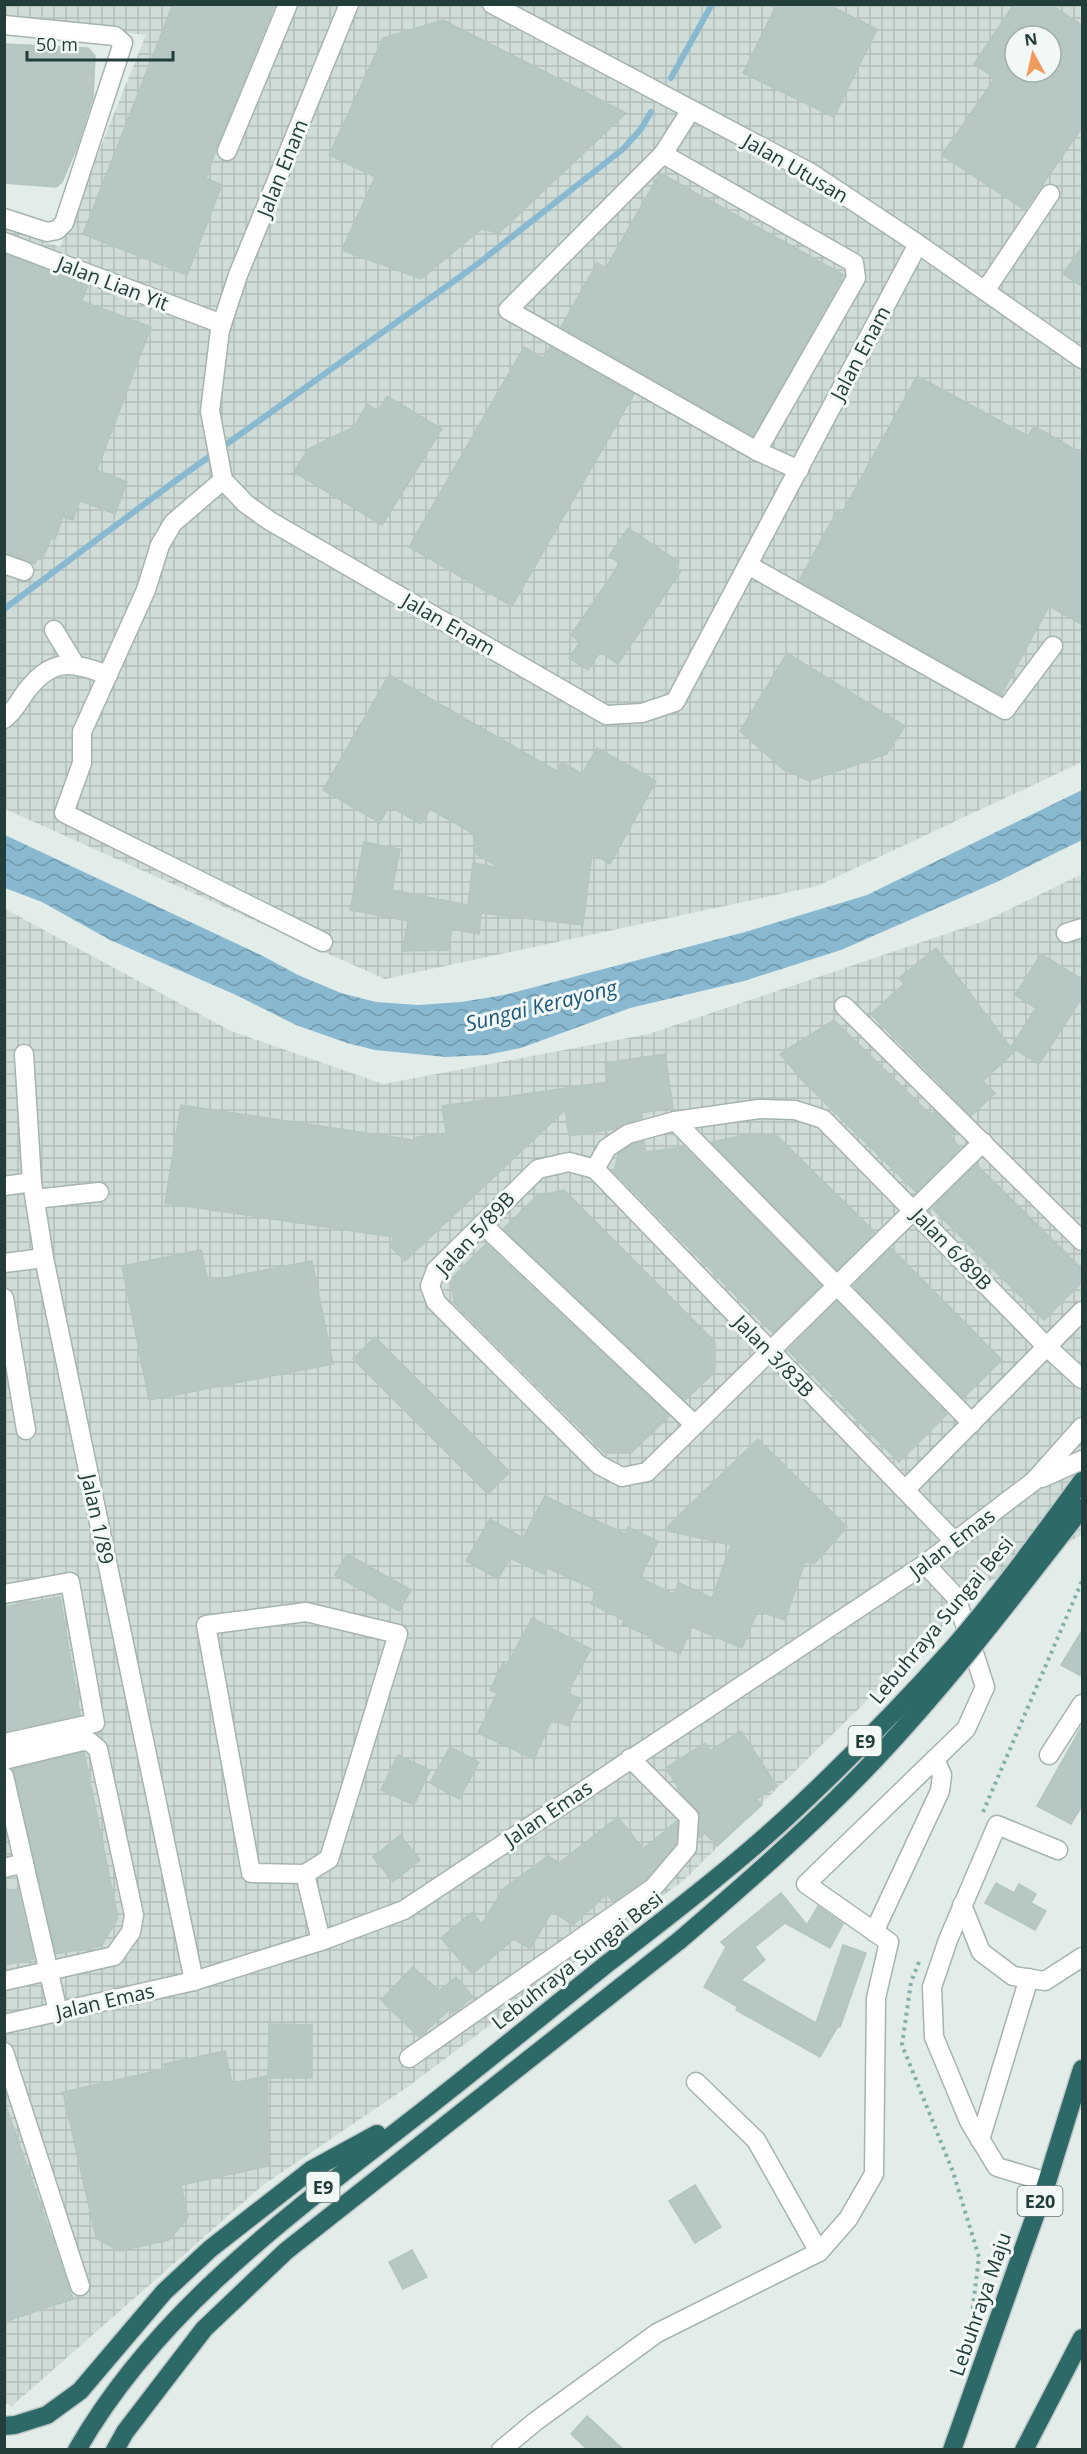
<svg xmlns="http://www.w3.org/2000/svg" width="1087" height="2454" viewBox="0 0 1087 2454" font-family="'Open Sans',sans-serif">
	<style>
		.industrial { fill: url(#industrial-grid); fill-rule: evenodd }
		.water { fill: url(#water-waves) }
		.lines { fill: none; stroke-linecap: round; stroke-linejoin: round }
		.stream { stroke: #89b9d1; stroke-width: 6 }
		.building { fill: #b7c7c3; stroke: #b4c6c1; stroke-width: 1.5; fill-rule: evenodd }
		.minor-casing { stroke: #a5b4b1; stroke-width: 21 }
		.highway-casing { stroke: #c1c9c8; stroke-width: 21 }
		.path { stroke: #82b0a9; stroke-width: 4; stroke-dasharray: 3 4.5; stroke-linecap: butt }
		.minor { stroke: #fff; stroke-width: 18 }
		.highway { stroke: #2d6967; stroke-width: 18 }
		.highway-bridge-casing { stroke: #c1c9c8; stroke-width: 21; stroke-linecap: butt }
		.highway-bridge { stroke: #2d6967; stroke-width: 18 }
		.labels { text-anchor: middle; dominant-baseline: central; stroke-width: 6; stroke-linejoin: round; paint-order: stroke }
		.shield { fill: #f2f8f6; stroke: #607572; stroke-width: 1.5 }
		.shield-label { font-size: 18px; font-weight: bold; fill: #223d3a }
		.street-label { font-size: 20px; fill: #223d3a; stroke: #f2f8f6 }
		.water-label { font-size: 21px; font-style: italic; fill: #1c5979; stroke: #f2f8f6 }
	</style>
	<defs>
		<pattern id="industrial-grid" width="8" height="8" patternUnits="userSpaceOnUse" patternTransform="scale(1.5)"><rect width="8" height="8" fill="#d0dcd8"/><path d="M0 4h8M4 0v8" fill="none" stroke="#b2beba"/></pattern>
		<pattern id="water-waves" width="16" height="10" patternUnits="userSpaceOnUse" patternTransform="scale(1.5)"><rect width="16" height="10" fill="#89b9d1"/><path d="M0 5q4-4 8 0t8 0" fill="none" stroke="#7098ab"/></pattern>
	</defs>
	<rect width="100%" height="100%" fill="#e2ece9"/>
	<!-- industrial -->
	<g class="industrial">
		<path d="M5 5H1082V762L817 886 385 979 5 809V228L60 247 146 35 5 19ZM1015 36H1051V72H1015Z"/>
		<polygon points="1082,874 1082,1535 988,1582 684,1880 406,2088 263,2185 12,2406 5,2403 5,909 231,1031 383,1084 649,1034 987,920"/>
	</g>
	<!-- water -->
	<polygon class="water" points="1082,790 1082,840 999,881 841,950 744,981 630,1008 521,1048 486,1055 446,1057 375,1050 347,1043 296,1025 236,995 110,940 42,902 5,888 5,835 261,955 298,975 341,993 376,1002 418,1005 461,1002 504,995 745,932 867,895"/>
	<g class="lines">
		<!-- stream -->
		<g class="stream">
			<polyline points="671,78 712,4"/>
			<polyline points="4,609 178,479 475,266 623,149 641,129 651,112"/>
		</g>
	</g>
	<!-- building -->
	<g class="building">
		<polygon points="173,4 275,4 217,147 206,178 222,185 187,275 83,234"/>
		<polygon points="777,4 827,4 877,29 834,117 743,73"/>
		<path d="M1014 4H1050L1083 26V126L1025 210 942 155 995 78 974 64ZM1015 36H1051V72H1015Z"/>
		<polygon points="443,20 626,113 499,233 481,229 421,279 342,250 375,177 329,155 383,38"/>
		<polygon points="4,44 88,48 95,56 93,97 77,147 62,182 56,187 4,183"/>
		<polygon points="660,173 844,275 753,436 561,327 597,263 606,268"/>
		<polygon points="1083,245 1083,287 1063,274"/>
		<polygon points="4,254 88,285 82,301 151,327 97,470 127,482 115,514 80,501 73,520 63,517 55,539 51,538 42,560 37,558 35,564 4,553"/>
		<polygon points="524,347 543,358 550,347 634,394 512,606 409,547"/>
		<polygon points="917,376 1028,436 1034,426 1083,454 1083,625 1049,606 1001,695 799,581 837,511 842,513"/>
		<polygon points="387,396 442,429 382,525 294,472 308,449 354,427 367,404 378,411"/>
		<polygon points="628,528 679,562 675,567 681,571 618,664 600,652 588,670 569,658 580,642 571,635 620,563 609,556"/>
		<polygon points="787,653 905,726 887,754 809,781 783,769 740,731"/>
		<polygon points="389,675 557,771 562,762 582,774 597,748 656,781 610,864 592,853 583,925 481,913 479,934 452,929 448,950 402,951 408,921 350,910 364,842 400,849 392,890 468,905 473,863 501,868 474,853 476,835 430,809 421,824 389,806 380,823 323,790"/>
		<polygon points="936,948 1014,1052 983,1081 995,1093 971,1116 871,1014 904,984 899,978"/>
		<polygon points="1041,954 1083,980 1083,996 1039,1064 1011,1047 1036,1008 1015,995"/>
		<polygon points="834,1020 931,1115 935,1111 955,1131 950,1135 960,1148 916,1192 803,1081 780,1054"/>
		<polygon points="665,1054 673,1108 640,1113 641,1119 625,1123 615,1129 569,1136 565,1110 405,1261 391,1247 393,1237 165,1203 181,1105 413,1140 418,1137 446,1133 442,1106 608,1082 605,1063"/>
		<polygon points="751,1134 777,1136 875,1232 837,1270 711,1142"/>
		<polygon points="644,1141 646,1152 684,1147 821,1285 773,1333 614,1172 618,1154 633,1144"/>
		<polygon points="976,1164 1083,1270 1083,1281 1044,1320 932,1208"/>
		<polygon points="564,1190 715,1342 715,1372 685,1400 503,1229 537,1196"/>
		<polygon points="486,1244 669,1416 631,1453 605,1453 454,1303 451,1279"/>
		<polygon points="891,1248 1002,1360 963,1398 853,1286"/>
		<polygon points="201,1250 208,1281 312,1261 333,1364 149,1400 122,1266"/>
		<polygon points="837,1301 947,1414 899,1462 788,1350"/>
		<polygon points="375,1337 510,1472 488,1494 353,1359"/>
		<polygon points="758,1439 847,1527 814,1564 805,1562 785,1620 758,1611 742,1648 692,1627 680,1654 652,1641 653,1638 622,1624 624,1620 591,1604 597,1590 547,1568 544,1574 510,1558 498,1579 466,1561 490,1519 523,1538 545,1496 625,1534 628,1527 658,1541 640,1578 673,1594 679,1583 712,1598 731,1545 664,1530"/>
		<polygon points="347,1554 411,1590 399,1611 335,1575"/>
		<polygon points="60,1597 80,1715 4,1731 4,1607"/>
		<polygon points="532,1618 591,1649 567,1693 581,1699 568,1726 552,1719 534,1759 478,1733 497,1693 490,1690 503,1663 507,1665"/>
		<polygon points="1083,1629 1083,1677 1061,1665"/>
		<polygon points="1083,1724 1083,1804 1071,1824 1037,1806"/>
		<polygon points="741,1731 777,1786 756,1799 762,1805 717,1846 705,1833 699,1838 699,1813 682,1794 666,1768 705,1743 710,1751"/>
		<polygon points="450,1747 479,1762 459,1799 430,1783"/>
		<polygon points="84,1752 118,1918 101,1946 56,1954 13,1769"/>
		<polygon points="398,1755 430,1770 414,1805 381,1790"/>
		<polygon points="618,1817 643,1849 677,1821 676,1844 645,1880 613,1902 607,1894 573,1925 552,1911 530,1949 514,1939 472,1974 441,1938 472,1912 482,1924 503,1889 548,1856 559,1863"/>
		<polygon points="400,1835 420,1860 393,1882 373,1857"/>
		<polygon points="996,1883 1014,1893 1019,1884 1036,1894 1031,1903 1046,1911 1035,1930 985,1903"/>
		<polygon points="18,1889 34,1959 4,1965 4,1891"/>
		<polygon points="781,1893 807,1925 818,1906 843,1924 830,1948 785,1923 755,1947 765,1960 741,1980 748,1984 816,2023 843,1945 866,1953 840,2027 838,2026 820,2057 736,2010 738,2007 704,1987 726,1947 721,1942"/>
		<polygon points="413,1967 439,1991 456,1977 473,1997 453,2013 450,2009 419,2037 381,2000"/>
		<polygon points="269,2024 312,2025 312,2078 268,2078"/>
		<polygon points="225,2051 232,2083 267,2076 269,2166 181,2185 188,2217 169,2240 119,2251 96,2238 63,2092 165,2069 164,2064"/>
		<polygon points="4,2109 7,2109 73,2299 4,2322"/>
		<polygon points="695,2185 721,2227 695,2243 669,2201"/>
		<polygon points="412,2250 427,2277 403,2289 389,2262"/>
		<polygon points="587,2416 624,2450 588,2450 571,2434"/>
	</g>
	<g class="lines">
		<!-- minor casing -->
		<g class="minor-casing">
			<g id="minor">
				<polyline points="349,4 238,275 220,330 210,411 223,480 246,504 270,521 606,715 642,713 675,702 918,244"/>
				<polyline points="492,4 811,173 918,244 1082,359"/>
				<polyline points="4,25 115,36 123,43 64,223 57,230 47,232 4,218"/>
				<polyline points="691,110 663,154 508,310 757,451 799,470"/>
				<polyline points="227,151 288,4"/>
				<polyline points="663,154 854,263 856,278 757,451"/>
				<polyline points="4,242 222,324"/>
				<polyline points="985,291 1050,194"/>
				<polyline points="223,480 173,523 160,545 146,590 82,732 82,763 64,813 323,942"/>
				<polyline points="4,564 24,571"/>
				<polyline points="748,565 1005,710 1053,646"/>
				<polyline points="54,630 74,663"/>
				<path d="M4 719C16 710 19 700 28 689 54 656 73 663 108 675"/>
				<polyline points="1066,933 1082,928"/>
				<polyline points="844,1006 1082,1241"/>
				<polyline points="24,1054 32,1182 44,1258 194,1981"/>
				<polyline points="675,1121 972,1423"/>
				<polyline points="983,1142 647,1472 622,1477 599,1465 436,1302 430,1286 436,1270 538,1169 569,1162 595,1169 607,1148 628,1134 675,1121 759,1109 795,1110 823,1119 1046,1346 1082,1379"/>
				<polyline points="595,1169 954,1541"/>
				<polyline points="4,1186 32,1182"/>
				<polyline points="35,1199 99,1192"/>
				<polyline points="482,1224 694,1424"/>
				<polyline points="4,1263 44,1258"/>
				<polyline points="4,1298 26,1430"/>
				<polyline points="1042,1478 1082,1460"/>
				<polyline points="905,1490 1082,1311"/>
				<polyline points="4,1594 70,1582 95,1723 4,1743"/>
				<polyline points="1049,1755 1082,1704"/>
				<polyline points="4,1760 83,1741 90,1742 98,1749 134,1915 131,1932 114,1956 4,1981"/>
				<polyline points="4,1776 58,2012"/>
				<polyline points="4,1868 24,1863"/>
				<polyline points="305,1874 251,1873 206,1625 306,1612 398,1634 329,1859 305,1874 321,1941"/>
				<polyline points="962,1905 981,1952 1013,1976 1045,1981 1082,1957"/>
				<polyline points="874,1932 940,1791 942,1775 935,1759"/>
				<polyline points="4,2024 194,1981 321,1941 404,1910 925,1564 1034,1481 1082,1427"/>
				<polyline points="4,2052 80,2286"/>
				<polyline points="409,2058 653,1888 687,1848 689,1817 630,1758"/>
				<polyline points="696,2082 756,2140 819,2252"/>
				<polyline points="980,2140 1029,1978"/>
				<polyline points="1047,2182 997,2167 969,2121 934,2037 932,1987 948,1940 997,1825 1058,1850"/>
				<polyline points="501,2450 536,2421 657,2333 819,2252 848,2219 874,2174 876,1998 889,1942 806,1884 966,1729 985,1687 956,1597 925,1564"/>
			</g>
		</g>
		<!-- highway casing -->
		<g class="highway-casing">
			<g id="highway">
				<polyline points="4,2426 15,2425 47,2415 80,2391 164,2292 210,2249 311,2170 377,2134"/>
				<path d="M77 2450C160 2305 299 2208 428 2107 488 2060 548 2011 608 1963"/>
				<polyline points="115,2450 125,2432 204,2329 286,2251 680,1940"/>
				<polyline points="952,2450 1047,2182 1082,2069"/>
				<polyline points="1024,2450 1082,2338"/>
			</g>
		</g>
		<!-- path -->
		<g class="path">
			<polyline points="983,1812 1082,1581"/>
			<polyline points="919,1962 911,1982 902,2045 953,2172 979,2257 968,2346"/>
		</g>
		<!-- minor -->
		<use href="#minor" class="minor"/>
		<!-- highway -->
		<use href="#highway" class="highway"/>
		<!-- highway-bridge casing -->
		<g class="highway-bridge-casing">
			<g id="highway-bridge">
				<path d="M680 1940C743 1886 806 1831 864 1771 943 1689 1012 1598 1082 1508"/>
				<path d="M608 1963C674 1912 741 1861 801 1804 854 1754 906 1701 954 1647 1000 1594 1041 1537 1082 1481"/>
			</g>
		</g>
		<!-- highway-bridge -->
		<use href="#highway-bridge" class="highway-bridge"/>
	</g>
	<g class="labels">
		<!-- shield labels -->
		<g class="shield">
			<rect x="848.5" y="1726" width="33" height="30" rx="4.5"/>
			<rect x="306.5" y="2172" width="33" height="30" rx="4.5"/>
			<rect x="1017.5" y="2186" width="45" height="30" rx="4.5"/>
		</g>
		<g class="shield-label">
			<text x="865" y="1741">E9</text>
			<text x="323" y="2187">E9</text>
			<text x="1040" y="2201">E20</text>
		</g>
		<!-- street labels -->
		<g class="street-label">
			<text transform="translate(282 168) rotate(-68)">Jalan Enam</text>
			<text transform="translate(796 168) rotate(30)">Jalan Utusan</text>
			<text transform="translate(113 283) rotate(21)">Jalan Lian Yit</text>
			<text transform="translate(860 353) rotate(-62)">Jalan Enam</text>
			<text transform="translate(449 624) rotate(30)">Jalan Enam</text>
			<text transform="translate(475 1233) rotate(-47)">Jalan 5/89B</text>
			<text transform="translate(952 1249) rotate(46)">Jalan 6/89B</text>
			<text transform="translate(774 1356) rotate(46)">Jalan 3/83B</text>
			<text transform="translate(98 1519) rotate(78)">Jalan 1/89</text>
			<text transform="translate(952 1543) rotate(-37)">Jalan Emas</text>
			<text transform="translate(941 1620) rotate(-50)">Lebuhraya Sungai Besi</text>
			<text transform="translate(548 1813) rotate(-34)">Jalan Emas</text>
			<text transform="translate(577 1960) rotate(-38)">Lebuhraya Sungai Besi</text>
			<text transform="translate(105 2001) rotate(-13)">Jalan Emas</text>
			<text transform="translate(980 2304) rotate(-71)">Lebuhraya Maju</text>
		</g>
		<!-- water labels -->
		<g class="water-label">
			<text transform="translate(541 1005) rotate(-14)">Sungai Kerayong</text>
		</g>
	</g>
	<!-- border -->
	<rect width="1087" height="2454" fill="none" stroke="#223d3a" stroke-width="12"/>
	<!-- north arrow -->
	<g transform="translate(1033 54) rotate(352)"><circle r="28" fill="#f2f8f6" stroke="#9fadab" stroke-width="1.5"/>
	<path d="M0-4.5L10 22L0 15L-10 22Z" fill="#f29a59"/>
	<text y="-9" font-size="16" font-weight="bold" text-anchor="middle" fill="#223d3a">N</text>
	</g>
	<!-- scale -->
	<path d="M27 51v9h146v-9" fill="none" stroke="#223d3a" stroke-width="3"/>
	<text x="36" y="51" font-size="18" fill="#223d3a" stroke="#f2f8f6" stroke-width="4.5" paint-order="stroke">50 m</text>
</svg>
